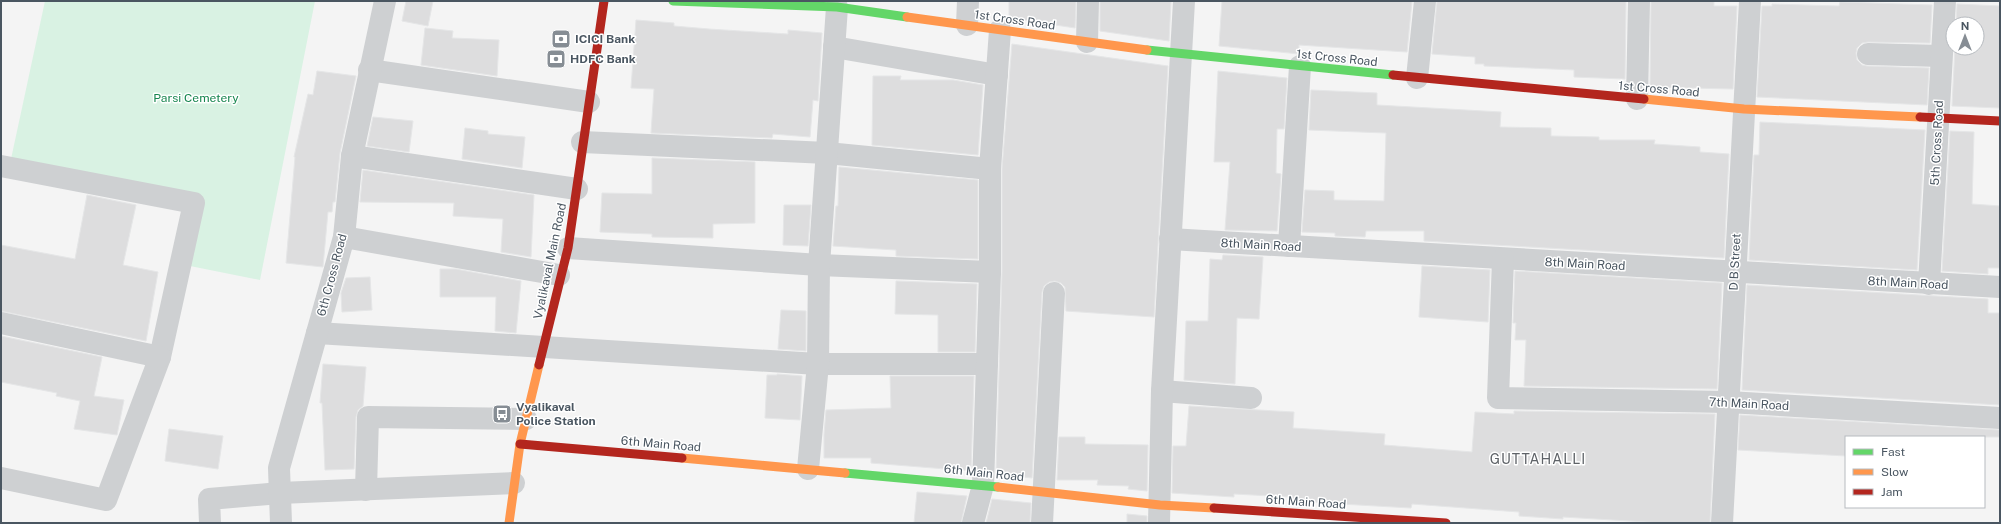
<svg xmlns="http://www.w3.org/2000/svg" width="2001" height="524" viewBox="0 0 2001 524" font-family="'Public Sans',sans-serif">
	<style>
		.green { fill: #d9f2e3 }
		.building { fill: #ddddde; stroke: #e5e6e7 }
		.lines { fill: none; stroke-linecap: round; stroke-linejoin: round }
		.street { stroke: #ced0d2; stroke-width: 22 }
		.fast { stroke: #63d668; stroke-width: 9 }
		.slow { stroke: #ff974d; stroke-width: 9 }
		.jam { stroke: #b3261e; stroke-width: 9 }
		.labels { text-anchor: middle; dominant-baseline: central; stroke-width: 3; stroke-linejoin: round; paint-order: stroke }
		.street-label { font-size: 12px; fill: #4a5661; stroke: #fff }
		.poi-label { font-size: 12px; font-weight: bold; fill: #4a5661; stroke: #fff; text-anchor: start }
		.park-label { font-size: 12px; fill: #17864f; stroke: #fff }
		.quarter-label { font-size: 14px; letter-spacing: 1px; fill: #5f6368; stroke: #fff }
	</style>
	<rect width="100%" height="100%" fill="#f4f4f4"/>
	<!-- green -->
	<polygon class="green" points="45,1 315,1 260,280 190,266 203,198 11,159"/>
	<!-- building -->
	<g class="building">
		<polygon points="406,1 433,1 428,26 402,21"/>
		<polygon points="1009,1 1076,1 1075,28 1009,18"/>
		<polygon points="1100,1 1171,1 1169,41 1100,31"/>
		<polygon points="1222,1 1412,1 1407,52 1299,45 1299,54 1219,46"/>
		<polygon points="1437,1 1626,1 1625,79 1574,77 1574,70 1484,66 1484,64 1475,64 1475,57 1432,54"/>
		<polygon points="1651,1 1714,1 1714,6 1737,6 1733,89 1650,87"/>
		<polygon points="1840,2 1932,5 1930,43 1868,42 1862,43 1857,48 1856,53 1857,60 1862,65 1867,66 1929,68 1927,105 1757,97 1762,6 1772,6 1772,4 1839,6"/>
		<polygon points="1957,4 2000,6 2000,108 1952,106 1955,48 1977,48 1977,24 1956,24"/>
		<polygon points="636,20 674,23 674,26 709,29 788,34 788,30 822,33 818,101 813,100 810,137 773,134 772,138 651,133 654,89 631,88"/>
		<polygon points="425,28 453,31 452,38 499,40 497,76 421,65"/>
		<polygon points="1012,44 1168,66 1154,317 1066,311 1065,287 1061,283 1055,281 1049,282 1044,286 1042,292 1032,478 996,474 1002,272 1002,169"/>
		<polygon points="317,71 356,76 340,153 335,202 333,202 332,212 328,212 323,267 286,263 295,157 294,157 308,94 313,95"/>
		<polygon points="1218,71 1287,78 1284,129 1277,129 1276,173 1281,174 1277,231 1225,230 1230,162 1214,162"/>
		<polygon points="873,76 901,76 900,80 953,80 983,85 978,155 872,145"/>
		<polygon points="1311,90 1377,93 1377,105 1501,112 1500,127 1551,128 1551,136 1599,137 1599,140 1655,140 1654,144 1700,147 1700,152 1729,154 1724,258 1424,241 1424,231 1366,231 1365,237 1335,236 1335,233 1302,232 1305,190 1334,191 1334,200 1384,201 1386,133 1309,130"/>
		<polygon points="373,117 413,121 409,152 367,146"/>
		<polygon points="1760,122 1925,130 1917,270 1749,260 1754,155 1759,155"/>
		<polygon points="465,128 488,131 488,134 525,137 522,168 462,159"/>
		<polygon points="1950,131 1974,132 1972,204 2000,206 2000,268 1988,268 1988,274 1942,271"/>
		<polygon points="652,158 755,162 755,223 713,224 713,238 652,237 652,234 600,232 602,193 652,194"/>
		<polygon points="839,167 978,180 978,259 896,256 896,250 833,246 836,206 838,206"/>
		<polygon points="363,170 534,195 531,257 501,252 503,219 453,216 454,203 360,202"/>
		<polygon points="87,195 136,205 123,265 158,272 146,341 1,311 1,245 75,259"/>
		<polygon points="784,205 811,205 808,246 783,245"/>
		<polygon points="1223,255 1263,257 1259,319 1237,318 1235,384 1184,380 1186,321 1208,321 1210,259 1222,260"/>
		<polygon points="1422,266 1490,270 1488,322 1419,317"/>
		<polygon points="440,269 456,269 521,281 516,333 495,331 496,297 440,297"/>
		<polygon points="1515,271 1722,283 1717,389 1524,386 1526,340 1515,340 1516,323 1513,323"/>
		<polygon points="370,277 372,310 342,312 341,293 346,278"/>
		<polygon points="896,281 977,284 975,352 938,352 938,315 895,314"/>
		<polygon points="1747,285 1988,299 1988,313 2000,313 2000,405 1742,390"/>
		<polygon points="781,310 806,311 806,351 778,349"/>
		<polygon points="1,336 102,357 94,396 124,400 117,435 74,429 80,401 56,396 57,393 1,382"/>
		<polygon points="323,364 366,367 363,406 358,410 356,417 354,469 325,470 322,403 320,403"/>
		<polygon points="777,374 802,376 800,420 765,418 767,375 777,375"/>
		<polygon points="890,376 974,376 971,471 871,463 871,458 824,458 824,435 826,410 891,408"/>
		<polygon points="1189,406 1294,412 1293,428 1385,434 1384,445 1472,452 1475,412 1514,414 1514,411 1715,414 1710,523 1663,523 1563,517 1563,519 1519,516 1519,512 1412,504 1411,508 1289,501 1289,497 1234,494 1234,497 1172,493 1173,446 1186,446"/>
		<polygon points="1740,415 2000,430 2000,437 1846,437 1846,456 1738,450"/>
		<polygon points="169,429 223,436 218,469 165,461"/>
		<polygon points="1059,437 1085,437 1085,444 1148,445 1147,491 1128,489 1129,486 1097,485 1098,480 1057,480"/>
		<polygon points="917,492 967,496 961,523 914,523"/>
		<polygon points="992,499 1031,503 1030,523 986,523"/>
		<polygon points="1127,514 1147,516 1147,523 1127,523"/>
	</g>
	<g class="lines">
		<!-- street -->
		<g class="street">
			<polyline points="967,25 968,1"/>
			<polyline points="1087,42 1088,1"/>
			<polyline points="834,47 997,75"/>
			<polyline points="1868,54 1941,56"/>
			<polyline points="369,70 589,102"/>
			<polyline points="1417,78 1425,1"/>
			<polyline points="1637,99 1639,1"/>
			<polyline points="582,142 827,153 990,169"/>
			<polyline points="352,156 577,189"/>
			<polyline points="1,166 194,203 160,357 106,500 1,478"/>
			<polyline points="344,237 559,275"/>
			<polyline points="1170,239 2000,287"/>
			<polyline points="1289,246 1300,66"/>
			<polyline points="568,248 819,265 990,272"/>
			<polyline points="1503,259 1498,398 1728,402 2000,418"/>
			<polyline points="1929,284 1945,1"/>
			<polyline points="1,323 160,357"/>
			<polyline points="317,333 818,364 987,364"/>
			<polyline points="1162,391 1251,398"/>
			<polyline points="808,469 818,364 819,265 837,7"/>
			<polyline points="366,490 368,417 526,419"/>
			<polyline points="210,523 209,499 280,493 514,483"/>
			<polyline points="281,523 279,468 344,237 352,156 385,1"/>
			<polyline points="973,523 983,485 990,272 990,169 1000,30"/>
			<polyline points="1042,523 1054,293"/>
			<polyline points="1159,523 1162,391 1184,1"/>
			<polyline points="1722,523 1750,1"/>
		</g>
		<!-- fast -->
		<g class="fast">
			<polyline points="673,1 837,7 907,17"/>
			<polyline points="1147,50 1393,75"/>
			<polyline points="845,473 998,487"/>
		</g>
		<!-- slow -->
		<g class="slow">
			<polyline points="907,17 1147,50"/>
			<polyline points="1644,99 1744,109 1920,117"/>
			<polyline points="682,458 845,473"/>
			<polyline points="998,487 1160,505 1214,508"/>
			<polyline points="509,523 520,444 539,365"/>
		</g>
		<!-- jam -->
		<g class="jam">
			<polyline points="1393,75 1644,99"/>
			<polyline points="1920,117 2000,121"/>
			<polyline points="539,365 568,248 604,1"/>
			<polyline points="520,444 682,458"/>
			<polyline points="1214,508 1446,523"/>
		</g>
	</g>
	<!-- icons -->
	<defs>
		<g id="bank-square" transform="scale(1)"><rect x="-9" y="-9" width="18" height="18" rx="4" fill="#868d94" stroke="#fff"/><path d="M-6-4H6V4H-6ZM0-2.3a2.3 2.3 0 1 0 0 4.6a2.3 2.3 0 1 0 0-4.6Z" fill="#fff"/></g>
		<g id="bus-square" transform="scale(1)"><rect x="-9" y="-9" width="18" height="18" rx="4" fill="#868d94" stroke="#fff"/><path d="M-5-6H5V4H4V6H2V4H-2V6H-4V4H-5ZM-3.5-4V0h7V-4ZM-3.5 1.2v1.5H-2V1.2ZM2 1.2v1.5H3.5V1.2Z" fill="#fff"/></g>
	</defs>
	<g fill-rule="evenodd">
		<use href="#bank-square" x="561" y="39"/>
		<use href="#bank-square" x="556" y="59"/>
		<use href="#bus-square" x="502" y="414"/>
	</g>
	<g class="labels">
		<!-- street labels -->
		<g class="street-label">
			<text transform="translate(1015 20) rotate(8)">1st Cross Road</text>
			<text transform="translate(1337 58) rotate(6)">1st Cross Road</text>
			<text transform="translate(1659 89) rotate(5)">1st Cross Road</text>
			<text transform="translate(1937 143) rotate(-87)">5th Cross Road</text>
			<text transform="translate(1261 245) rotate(3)">8th Main Road</text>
			<text transform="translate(550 261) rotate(-78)">Vyalikaval Main Road</text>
			<text transform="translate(1735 262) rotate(-87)">D B Street</text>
			<text transform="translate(1585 264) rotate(3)">8th Main Road</text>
			<text transform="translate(332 275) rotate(-75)">6th Cross Road</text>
			<text transform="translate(1908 283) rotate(3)">8th Main Road</text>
			<text transform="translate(1749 404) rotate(3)">7th Main Road</text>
			<text transform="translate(661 444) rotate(5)">6th Main Road</text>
			<text transform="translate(984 473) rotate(6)">6th Main Road</text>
			<text transform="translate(1306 502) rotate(4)">6th Main Road</text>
		</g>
		<!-- poi labels -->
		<g class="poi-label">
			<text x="575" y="39">ICICI Bank</text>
			<text x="570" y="59">HDFC Bank</text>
			<text x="516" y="407">Vyalikaval<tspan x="516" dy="14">Police Station</tspan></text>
		</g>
		<!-- park labels -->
		<g class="park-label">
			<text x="196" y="98">Parsi Cemetery</text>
		</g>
		<!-- quarter labels -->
		<g class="quarter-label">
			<text x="1538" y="459">GUTTAHALLI</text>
		</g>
	</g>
	<!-- border -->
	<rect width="2001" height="524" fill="none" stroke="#4a5661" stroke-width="4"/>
	<!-- legend -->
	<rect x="1845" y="436" width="140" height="72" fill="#ffffff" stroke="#b7bbc0"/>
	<rect x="1853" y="449" width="20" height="6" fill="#63d668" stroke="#b7bbc0"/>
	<text x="1881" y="456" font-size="12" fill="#4a5661">Fast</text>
	<rect x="1853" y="469" width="20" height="6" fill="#ff974d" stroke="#b7bbc0"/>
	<text x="1881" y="476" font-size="12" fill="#4a5661">Slow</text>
	<rect x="1853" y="489" width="20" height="6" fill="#b3261e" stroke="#b7bbc0"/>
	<text x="1881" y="496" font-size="12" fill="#4a5661">Jam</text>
	<!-- north arrow -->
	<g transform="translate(1965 36)"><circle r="19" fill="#ffffff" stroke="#b7bbc0"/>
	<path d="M0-3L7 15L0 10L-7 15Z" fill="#868d94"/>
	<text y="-6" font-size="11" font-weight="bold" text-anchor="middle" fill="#4a5661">N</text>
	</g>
</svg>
